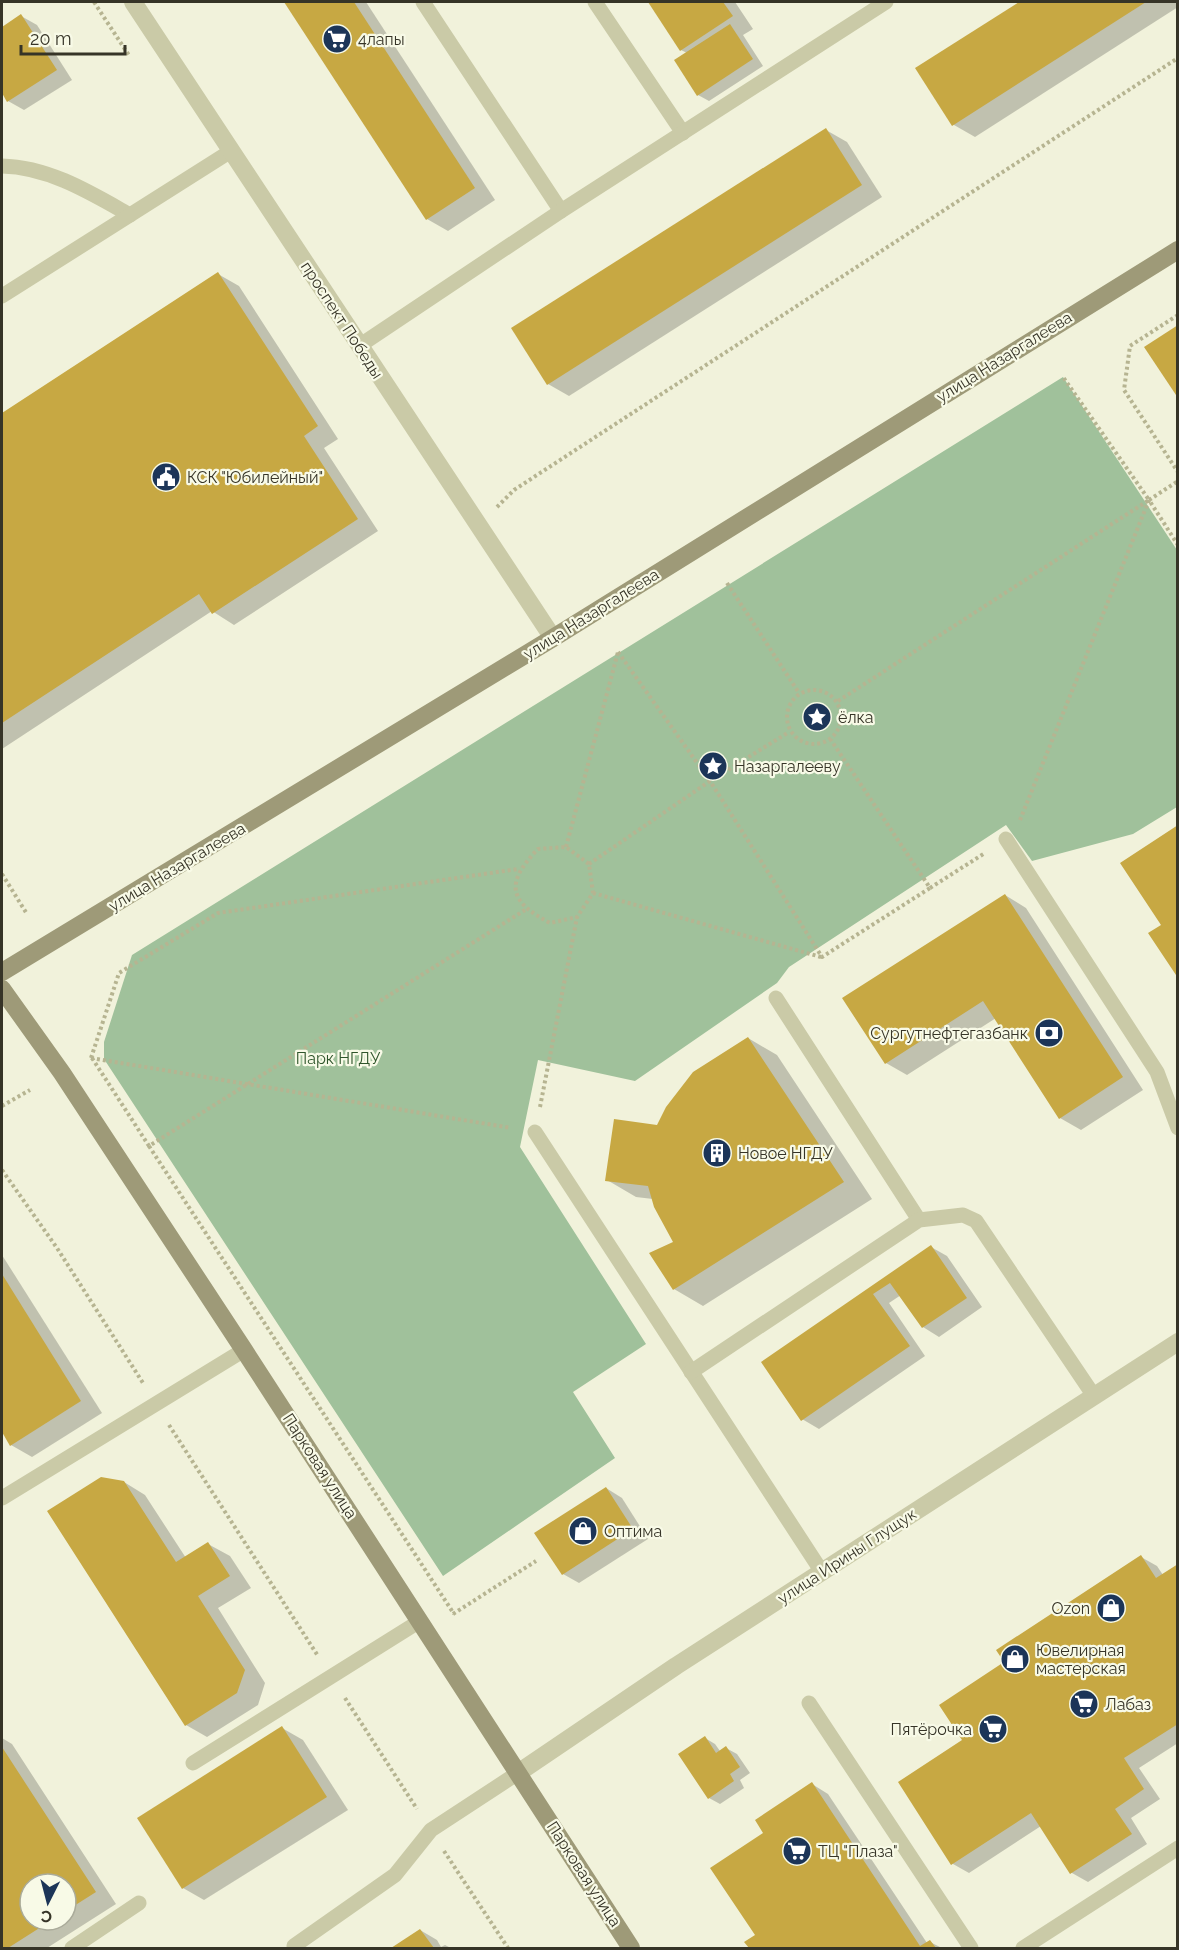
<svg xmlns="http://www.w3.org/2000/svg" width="1179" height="1950" viewBox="0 0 1179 1950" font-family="Raleway,sans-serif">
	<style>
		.green { fill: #a0c19b }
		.shadow { fill: #0003; fill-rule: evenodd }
		.building { fill: #c7a843 }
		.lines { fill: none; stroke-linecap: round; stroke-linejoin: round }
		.path { stroke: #b6b491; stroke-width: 4; stroke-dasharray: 3 3; stroke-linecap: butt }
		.lane { stroke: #cacaa7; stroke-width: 15 }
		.street { stroke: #cacaa7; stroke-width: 18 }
		.secondary { stroke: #9e9a78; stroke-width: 18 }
		.labels { text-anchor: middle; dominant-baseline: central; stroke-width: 4.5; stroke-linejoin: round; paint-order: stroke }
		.poi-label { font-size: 16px; fill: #363427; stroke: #f8fae7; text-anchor: start }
		.street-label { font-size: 16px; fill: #363427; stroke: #f8fae7 }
		.park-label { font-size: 16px; fill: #2f552b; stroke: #f8fae7 }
	</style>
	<rect width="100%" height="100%" fill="#f1f2db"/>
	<!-- green -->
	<polygon class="green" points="1063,377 1177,550 1177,807 1133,834 1032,861 1006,825 789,967 777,983 635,1081 538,1060 520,1147 646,1344 573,1392 615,1458 443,1576 104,1059 104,1042 132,955"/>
	<!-- shadow -->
	<g class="shadow">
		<polygon points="285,2 366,2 495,200 448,231 427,219"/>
		<polygon points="649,2 735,2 753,29 743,35 763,66 709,101 698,95 687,53 681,50"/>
		<polygon points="1022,2 1178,2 1178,7 975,137 954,125 917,68"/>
		<polygon points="21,16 37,25 72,80 24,110 8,101 2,90 2,28"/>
		<polygon points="826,130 847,142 882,197 569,396 548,384"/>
		<polygon points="218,274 239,286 338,439 324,448 378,531 234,625 212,611 2,749 2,415"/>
		<polygon points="1005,895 1026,908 1143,1090 1081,1130 1060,1118 996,1018 907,1075 886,1063 845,999"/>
		<polygon points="748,1038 777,1055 872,1199 703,1306 674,1289 675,1242 653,1199 636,1197 607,1180"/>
		<polygon points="931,1247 947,1256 982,1307 939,1337 923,1327 901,1295 889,1303 925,1356 819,1429 802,1419 763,1362"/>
		<polygon points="2,1255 102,1413 32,1457 11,1445 2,1429"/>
		<polygon points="124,1482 145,1495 186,1558 208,1544 230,1556 251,1588 218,1608 265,1683 258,1705 207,1737 186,1725"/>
		<polygon points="606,1488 622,1498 648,1539 579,1583 563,1574"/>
		<polygon points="1141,1557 1157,1566 1163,1575 1178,1566 1178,1743 1139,1768 1160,1799 1131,1818 1147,1844 1088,1882 1072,1873 1041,1826 969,1873 953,1864 964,1740 1006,1663"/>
		<polygon points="282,1728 303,1740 348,1810 204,1900 183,1888"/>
		<path d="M2 1738 12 1744 116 1904 47 1948H2ZM30 1884H66V1920H30Z"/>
		<polygon points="705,1738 715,1744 720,1751 726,1748 737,1754 750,1773 740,1780 744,1788 720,1804 709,1798"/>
		<polygon points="812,1784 828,1794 927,1943 930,1942 942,1948 751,1948 746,1942 757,1936 765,1834"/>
		<polygon points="420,1930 437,1940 441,1947 445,1945 451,1948 394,1948"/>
	</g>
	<!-- building -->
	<g class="building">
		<polygon points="284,2 354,2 475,188 426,220"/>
		<polygon points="648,2 723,2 733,16 680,51"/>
		<polygon points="1019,2 1146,2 952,126 915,68"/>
		<polygon points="21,14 57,70 7,102 2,93 2,27"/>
		<polygon points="730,24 753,59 697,96 674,60"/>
		<polygon points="826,128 862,185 547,385 511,328"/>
		<polygon points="218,272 318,426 304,436 358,519 212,614 199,594 2,723 2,413"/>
		<polygon points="1178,325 1178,398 1144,347"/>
		<polygon points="1178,825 1178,978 1148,933 1161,925 1120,863"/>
		<polygon points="1005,894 1123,1077 1059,1119 983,1001 885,1064 842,998"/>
		<polygon points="748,1037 844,1182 673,1290 649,1253 673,1242 654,1207 648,1186 605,1181 614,1119 657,1125 666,1107 693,1072"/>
		<polygon points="931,1245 967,1298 922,1328 890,1283 873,1294 910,1346 801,1421 761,1362"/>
		<polygon points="2,1274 81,1401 10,1446 2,1432"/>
		<polygon points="101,1477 124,1481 176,1562 208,1542 230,1576 198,1596 245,1670 237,1693 185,1726 47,1511"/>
		<polygon points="606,1487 633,1529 562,1575 534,1533"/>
		<polygon points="1141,1555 1156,1578 1178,1564 1178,1724 1124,1758 1144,1789 1115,1809 1132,1834 1070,1874 1031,1813 951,1865 898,1782 962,1740 939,1705 1004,1662 996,1650"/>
		<polygon points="282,1726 327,1797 182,1889 137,1818"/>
		<polygon points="705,1736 716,1753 726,1746 740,1767 730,1774 734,1781 708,1799 678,1754"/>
		<polygon points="2,1747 96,1892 66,1911 66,1884 30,1884 30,1920 52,1920 8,1948 2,1948"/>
		<polygon points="812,1782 920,1946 930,1940 936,1948 749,1948 744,1942 755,1935 710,1868 763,1833 755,1820"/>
		<polygon points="420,1929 434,1948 391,1948"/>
	</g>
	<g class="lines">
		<!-- path -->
		<g class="path">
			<polyline points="94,2 130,57"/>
			<polyline points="1178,315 1130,346 1124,390 1178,472"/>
			<polyline points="1149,500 1178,481"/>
			<polyline points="497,507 514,490 1178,58"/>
			<polyline points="727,583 799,693"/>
			<polyline points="618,652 710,781 822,957 930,888 831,740"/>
			<circle cx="814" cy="717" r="27"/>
			<polyline points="838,701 1149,500 1063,377"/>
			<polyline points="1020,820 1149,500 1178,545"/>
			<polyline points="566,847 618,652"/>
			<polyline points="589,864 710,781 789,732"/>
			<polyline points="2,874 27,914"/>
			<polyline points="930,888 985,853"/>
			<polyline points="593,893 821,957"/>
			<polyline points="91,1058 511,1128"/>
			<polyline points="91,1058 119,973 218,913 518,869"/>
			<polyline points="92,1058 149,1146 525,910"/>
			<polyline points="2,1106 30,1090"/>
			<path d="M540 1107 577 917 593 893 589 864 566 847 538 849C505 883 508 901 550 923L577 917"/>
			<polyline points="149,1146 454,1614"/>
			<polyline points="2,1170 57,1248 143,1383"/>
			<polyline points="169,1425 318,1656"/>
			<polyline points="453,1614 536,1561"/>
			<polyline points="345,1698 417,1809"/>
			<polyline points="444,1851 508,1948"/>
		</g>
		<!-- lane -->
		<g class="lane">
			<polyline points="423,2 561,211"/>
			<polyline points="595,2 683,133"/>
			<path d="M2 166C49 167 91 193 130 215"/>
			<polyline points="2,296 231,151"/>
			<polyline points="359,346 561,211 886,2"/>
			<polyline points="1006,839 1157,1072 1178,1128"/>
			<polyline points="776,998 919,1220"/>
			<polyline points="535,1132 822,1572"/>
			<polyline points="691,1372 919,1220 963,1215 976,1221 1094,1396"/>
			<polyline points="2,1498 244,1350"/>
			<polyline points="809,1703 971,1948"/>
			<polyline points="193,1763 420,1621"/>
			<polyline points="294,1946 395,1875 431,1830 518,1773"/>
			<polyline points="72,1948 139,1903"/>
			<polyline points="1023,1948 1178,1848"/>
		</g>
		<!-- street -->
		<g class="street">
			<polyline points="133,2 553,638"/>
			<polyline points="518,1773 676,1666 1178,1342"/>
		</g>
		<!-- secondary -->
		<g class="secondary">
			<polyline points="2,972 553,638 1178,250"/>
			<polyline points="2,989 62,1073 244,1350 631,1948"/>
		</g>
	</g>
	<!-- icons -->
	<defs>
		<g id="supermarket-disc" transform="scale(1.5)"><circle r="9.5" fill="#1c3558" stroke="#f8fae7"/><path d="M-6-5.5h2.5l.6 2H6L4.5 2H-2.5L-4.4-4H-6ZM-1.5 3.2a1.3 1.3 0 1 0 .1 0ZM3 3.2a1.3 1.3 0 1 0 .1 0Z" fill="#fff"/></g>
		<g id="civic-disc" transform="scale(1.5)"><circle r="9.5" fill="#1c3558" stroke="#f8fae7"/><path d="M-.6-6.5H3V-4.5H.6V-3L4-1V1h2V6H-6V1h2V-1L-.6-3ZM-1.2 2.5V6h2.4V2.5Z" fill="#fff"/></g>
		<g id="sight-disc" transform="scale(1.5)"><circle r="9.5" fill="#1c3558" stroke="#f8fae7"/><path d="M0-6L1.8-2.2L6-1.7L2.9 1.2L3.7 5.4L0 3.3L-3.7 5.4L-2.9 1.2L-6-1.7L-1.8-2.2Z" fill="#fff"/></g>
		<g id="bank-disc" transform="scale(1.5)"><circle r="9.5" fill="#1c3558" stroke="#f8fae7"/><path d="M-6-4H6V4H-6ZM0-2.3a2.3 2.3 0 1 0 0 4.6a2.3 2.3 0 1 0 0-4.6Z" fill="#fff"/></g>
		<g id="building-disc" transform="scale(1.5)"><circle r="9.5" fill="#1c3558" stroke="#f8fae7"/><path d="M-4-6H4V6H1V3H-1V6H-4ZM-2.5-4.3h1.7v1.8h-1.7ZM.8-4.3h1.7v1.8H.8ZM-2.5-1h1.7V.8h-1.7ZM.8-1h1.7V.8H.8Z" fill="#fff"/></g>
		<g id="shop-disc" transform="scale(1.5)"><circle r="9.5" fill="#1c3558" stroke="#f8fae7"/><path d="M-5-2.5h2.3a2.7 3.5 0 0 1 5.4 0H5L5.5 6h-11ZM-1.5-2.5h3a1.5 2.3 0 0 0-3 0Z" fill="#fff"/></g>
	</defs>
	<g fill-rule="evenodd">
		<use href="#supermarket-disc" x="337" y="39"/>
		<use href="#civic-disc" x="166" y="477"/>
		<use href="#sight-disc" x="817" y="717"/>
		<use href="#sight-disc" x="713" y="766"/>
		<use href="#bank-disc" x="1049" y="1033"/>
		<use href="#building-disc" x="717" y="1153"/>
		<use href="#shop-disc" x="583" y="1531"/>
		<use href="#shop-disc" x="1111" y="1608"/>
		<use href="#shop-disc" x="1015" y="1659"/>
		<use href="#supermarket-disc" x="1084" y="1704"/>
		<use href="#supermarket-disc" x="993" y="1729"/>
		<use href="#supermarket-disc" x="797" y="1851"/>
	</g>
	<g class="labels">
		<!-- poi labels -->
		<g class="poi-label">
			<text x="358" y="39">4лапы</text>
			<text x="187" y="477">КСК "Юбилейный"</text>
			<text x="838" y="717">ёлка</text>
			<text x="734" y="766">Назаргалееву</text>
			<text x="1028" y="1033" text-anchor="end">Сургутнефтегазбанк</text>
			<text x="738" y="1153">Новое НГДУ</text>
			<text x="604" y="1531">Оптима</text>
			<text x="1090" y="1608" text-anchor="end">Ozon</text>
			<text x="1036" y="1650">Ювелирная<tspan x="1036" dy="18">мастерская</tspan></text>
			<text x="1105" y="1704">Лабаз</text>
			<text x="972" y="1729" text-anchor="end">Пятёрочка</text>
			<text x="818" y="1851">ТЦ "Плаза"</text>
		</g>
		<!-- street labels -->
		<g class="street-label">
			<text transform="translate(342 320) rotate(57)">проспект Победы</text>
			<text transform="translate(1004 357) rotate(-32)">улица Назаргалеева</text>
			<text transform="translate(591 614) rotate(-32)">улица Назаргалеева</text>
			<text transform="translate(177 867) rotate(-31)">улица Назаргалеева</text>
			<text transform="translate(320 1466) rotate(57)">Парковая улица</text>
			<text transform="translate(847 1556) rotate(-33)">улица Ирины Глущук</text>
			<text transform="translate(584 1874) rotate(57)">Парковая улица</text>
		</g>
		<!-- park labels -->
		<g class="park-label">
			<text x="338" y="1058">Парк НГДУ</text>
		</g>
	</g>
	<!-- border -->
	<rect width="1179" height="1950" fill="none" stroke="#363427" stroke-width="6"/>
	<!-- north arrow -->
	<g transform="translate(48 1902) rotate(186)"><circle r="28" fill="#f8fae7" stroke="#aaab9a" stroke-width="1.5"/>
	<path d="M0-4.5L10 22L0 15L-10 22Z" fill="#1c3558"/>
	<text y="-9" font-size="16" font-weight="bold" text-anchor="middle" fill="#363427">С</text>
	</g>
	<!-- scale -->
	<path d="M21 45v9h104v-9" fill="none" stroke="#363427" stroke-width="3"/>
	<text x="30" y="45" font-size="18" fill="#363427" stroke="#f8fae7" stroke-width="4.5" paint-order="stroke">20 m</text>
</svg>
